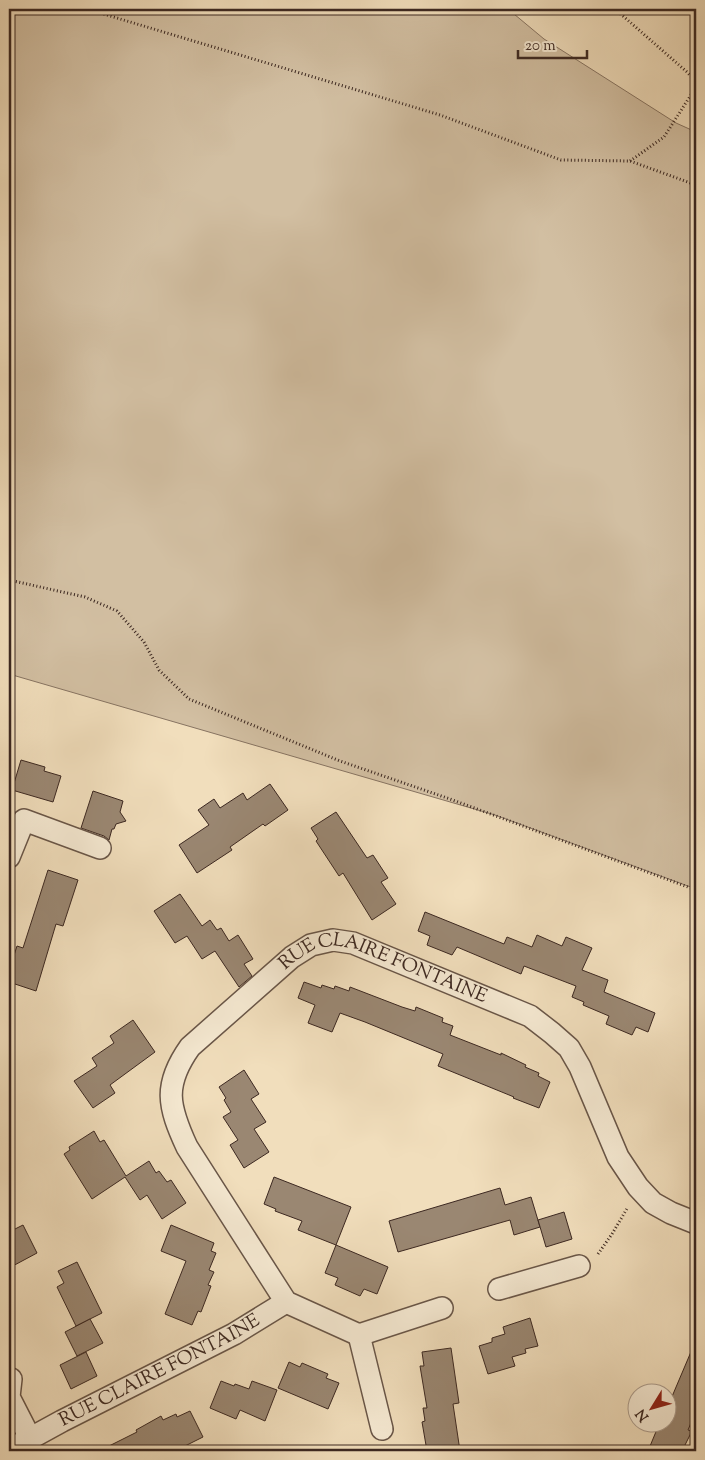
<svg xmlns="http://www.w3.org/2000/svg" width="705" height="1460" viewBox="0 0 705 1460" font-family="'Sorts Mill Goudy',serif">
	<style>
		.green { fill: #d2bfa2; stroke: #877462 }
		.building { fill: #9a8772; stroke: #3c2821 }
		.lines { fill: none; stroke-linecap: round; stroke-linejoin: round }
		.minor-casing { stroke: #695648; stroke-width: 24 }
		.path { stroke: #3c2821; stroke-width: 3; stroke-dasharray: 1 2.5; stroke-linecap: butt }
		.minor { stroke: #f6ead3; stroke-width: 21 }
		.labels { text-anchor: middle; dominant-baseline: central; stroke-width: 4; stroke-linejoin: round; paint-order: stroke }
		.street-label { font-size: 19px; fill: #3c2821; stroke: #f6ead3 }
	</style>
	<rect width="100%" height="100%" fill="#f1debc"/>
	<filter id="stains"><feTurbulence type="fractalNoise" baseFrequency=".004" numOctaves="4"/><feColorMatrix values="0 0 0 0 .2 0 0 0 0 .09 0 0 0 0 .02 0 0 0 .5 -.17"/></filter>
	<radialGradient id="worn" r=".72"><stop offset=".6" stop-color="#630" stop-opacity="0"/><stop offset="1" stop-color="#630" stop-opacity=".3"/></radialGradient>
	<!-- green -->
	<polygon class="green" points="9,9 508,9 544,39 676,123 696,132 696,889 495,815 9,674"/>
	<!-- building -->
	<g class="building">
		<polygon points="21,760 45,767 44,771 61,776 53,802 12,790"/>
		<polygon points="270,784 288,810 265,826 263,824 230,847 232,850 197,873 179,845 209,825 198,810 214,799 220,808 243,793 247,800"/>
		<polygon points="93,791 123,801 120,812 126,821 116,824 114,829 112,829 109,840 104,836 81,828"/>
		<polygon points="336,812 367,858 373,855 388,878 381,882 396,904 372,920 343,873 339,876 316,841 318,839 311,828"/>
		<polygon points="48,870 78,880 63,926 56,924 36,991 9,982 9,971 17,946 23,948"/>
		<polygon points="180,894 202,926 210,920 217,930 221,928 229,941 238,935 253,959 244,964 252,976 239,987 215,951 202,959 187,936 175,943 154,911"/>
		<polygon points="425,912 504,944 507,937 532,947 537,935 562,946 566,937 592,948 582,970 608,980 604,992 655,1013 648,1032 636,1027 632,1035 606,1024 609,1016 583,1005 584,1002 572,997 576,986 524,966 521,974 457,947 452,955 427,945 430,936 418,931"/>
		<polygon points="304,982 321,988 322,985 334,989 335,986 349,991 350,987 402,1007 415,1011 416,1007 443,1018 442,1022 453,1026 450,1035 501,1055 501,1053 526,1065 525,1067 539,1073 538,1076 550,1082 539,1108 513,1098 514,1097 438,1066 443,1054 365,1022 340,1013 332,1032 308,1023 315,1005 298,998"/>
		<polygon points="133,1020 155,1052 110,1085 115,1093 93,1108 74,1081 97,1066 92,1058 114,1043 110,1036"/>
		<polygon points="244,1070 259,1094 251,1099 266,1122 254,1129 269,1152 244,1168 230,1145 238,1140 223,1117 231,1112 224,1100 226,1098 219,1087"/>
		<polygon points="94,1131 100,1142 104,1140 126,1176 149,1161 156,1173 159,1171 167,1182 171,1180 186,1203 162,1219 147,1195 140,1200 125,1177 92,1199 64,1154 70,1150 69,1147"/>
		<polygon points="274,1177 351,1207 336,1245 298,1230 302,1221 275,1211 276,1209 264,1204"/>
		<polygon points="500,1188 505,1205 531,1197 540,1227 514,1235 510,1220 398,1252 389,1221"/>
		<polygon points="564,1212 572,1239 546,1247 538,1220"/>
		<polygon points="23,1225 37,1253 9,1268 9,1232"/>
		<polygon points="171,1225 214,1243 211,1251 216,1253 209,1270 214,1272 208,1285 211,1286 201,1312 198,1311 192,1325 165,1314 186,1261 161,1251"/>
		<polygon points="336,1245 388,1267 377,1294 364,1289 360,1296 335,1285 338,1278 325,1273"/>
		<polygon points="77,1262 102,1313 76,1326 57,1287 64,1283 58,1271"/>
		<polygon points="530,1318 538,1346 525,1349 526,1353 512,1357 515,1366 488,1374 479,1346 492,1342 492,1338 505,1334 503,1327"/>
		<polygon points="90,1319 103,1343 77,1356 65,1332"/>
		<polygon points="696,1340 696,1411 688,1430 692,1431 682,1451 648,1451 660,1422 668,1422 668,1406"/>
		<polygon points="451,1348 459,1403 453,1404 460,1451 427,1451 422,1422 425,1421 423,1408 427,1408 420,1366 424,1366 422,1352"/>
		<polygon points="86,1352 97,1376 71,1389 60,1365"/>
		<polygon points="289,1362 300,1367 302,1363 328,1374 326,1378 339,1383 328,1409 278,1388"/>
		<polygon points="221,1381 234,1386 235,1384 249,1389 252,1381 277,1390 265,1421 240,1410 236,1419 210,1408"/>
		<polygon points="190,1411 203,1437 175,1451 99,1451 137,1432 136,1430 161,1416 163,1420 176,1414 177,1417"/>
	</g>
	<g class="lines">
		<!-- minor casing -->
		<g class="minor-casing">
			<g id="minor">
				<polyline points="9,857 24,820 100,848"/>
				<polyline points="499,1289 579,1266"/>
				<path id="s1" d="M442 1308 359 1335 286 1302 187 1147C168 1106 163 1085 190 1047L292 957 311 945 333 940 353 943 530 1016 552 1033 569 1048 580 1067 618 1157 638 1187 653 1203 671 1213 696 1223"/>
				<polyline points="359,1335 382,1429"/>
				<polyline points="11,1379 9,1397 30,1438"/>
				<path id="s2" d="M11 1451 20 1444 62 1421 234 1334 286 1302"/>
			</g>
		</g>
		<!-- path -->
		<g class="path">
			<polyline points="87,9 440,115 561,160 630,161 696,185"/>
			<polyline points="615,9 687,72 696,82"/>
			<polyline points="630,161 664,137 696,87"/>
			<polyline points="9,580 85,597 117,611 144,642 159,670 189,699 340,761 450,799 696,890"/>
			<polyline points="598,1254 612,1234 628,1207"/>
		</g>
		<!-- minor -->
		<use href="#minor" class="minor"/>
	</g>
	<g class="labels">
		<!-- street labels -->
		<g class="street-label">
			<text stroke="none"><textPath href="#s1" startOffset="692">RUE CLAIRE FONTAINE</textPath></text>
			<text stroke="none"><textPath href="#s2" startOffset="169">RUE CLAIRE FONTAINE</textPath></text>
		</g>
	</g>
	<!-- margin -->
	<rect width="705" height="1460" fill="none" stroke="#f1debc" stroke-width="30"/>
	<rect x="10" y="10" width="685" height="1440" fill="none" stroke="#3c2821" stroke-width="2.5"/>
	<rect x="15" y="15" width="675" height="1430" fill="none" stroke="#3c2821"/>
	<!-- north arrow -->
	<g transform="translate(652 1408) rotate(233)"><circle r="24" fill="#f6ead3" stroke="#ac9c8c"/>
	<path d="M0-4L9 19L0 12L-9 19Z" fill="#8f2418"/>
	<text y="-8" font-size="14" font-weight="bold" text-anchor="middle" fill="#3c2821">N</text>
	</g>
	<!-- scale -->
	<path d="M518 50v8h69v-8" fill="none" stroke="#3c2821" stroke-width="2.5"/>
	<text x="525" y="50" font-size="15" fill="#3c2821" stroke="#f6ead3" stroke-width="4" paint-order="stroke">20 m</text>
	<rect width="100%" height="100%" filter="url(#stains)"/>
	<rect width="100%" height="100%" fill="url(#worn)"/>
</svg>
